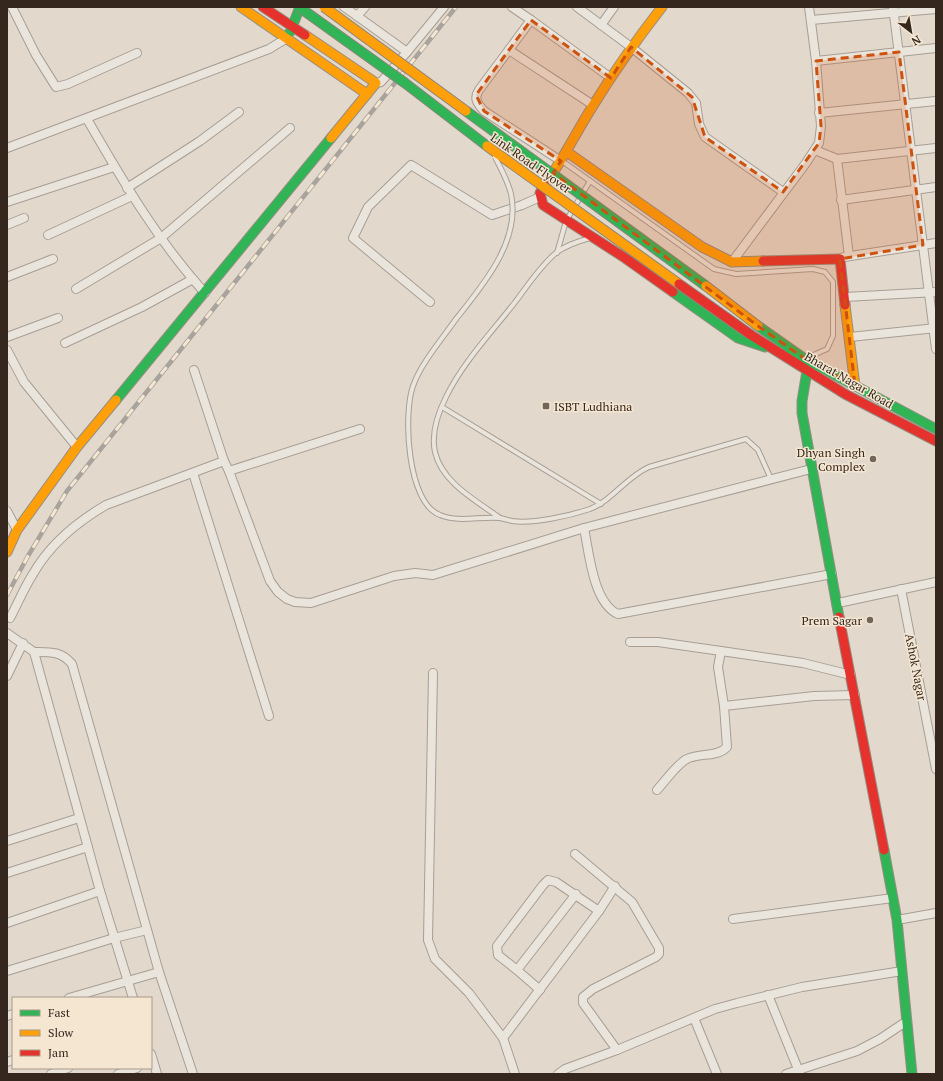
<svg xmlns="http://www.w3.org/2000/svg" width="943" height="1081" viewBox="0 0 943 1081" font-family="'PT Serif',serif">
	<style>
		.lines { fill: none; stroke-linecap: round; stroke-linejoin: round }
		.lane-casing { stroke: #a79e95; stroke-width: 6 }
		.street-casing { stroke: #a79e95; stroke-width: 10 }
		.fast-casing { stroke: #978e84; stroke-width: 11 }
		.slow-casing { stroke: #978e84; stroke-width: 11 }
		.jam-casing { stroke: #978e84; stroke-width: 11 }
		.lane { stroke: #eae5dc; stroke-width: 4 }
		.street { stroke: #eae5dc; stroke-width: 8 }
		.fast { stroke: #30b455; stroke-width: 9 }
		.slow { stroke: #ff9f0a; stroke-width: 9 }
		.jam { stroke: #e5322d; stroke-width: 9 }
		.rail-casing { stroke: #a9a39d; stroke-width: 4.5 }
		.rail { stroke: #f4e6d1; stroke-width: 3; stroke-dasharray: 9; stroke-linecap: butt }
		.lane-bridge-casing { stroke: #a79e95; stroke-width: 6; stroke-linecap: butt }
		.fast-bridge-casing { stroke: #8c847c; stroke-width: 11; stroke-linecap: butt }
		.slow-bridge-casing { stroke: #8c847c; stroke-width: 11; stroke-linecap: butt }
		.jam-bridge-casing { stroke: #8c847c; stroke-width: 11; stroke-linecap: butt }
		.lane-bridge { stroke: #eae5dc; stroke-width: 4 }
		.fast-bridge { stroke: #30b455; stroke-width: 9 }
		.slow-bridge { stroke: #ff9f0a; stroke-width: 9 }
		.jam-bridge { stroke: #e5322d; stroke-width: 9 }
		.marked { fill: #cd520f; fill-opacity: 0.2; stroke: #cd520f; stroke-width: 3; stroke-dasharray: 8 5; stroke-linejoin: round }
		.poi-dot { fill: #72655a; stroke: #f4e6d1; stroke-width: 1.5 }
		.labels { text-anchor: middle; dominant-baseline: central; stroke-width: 3; stroke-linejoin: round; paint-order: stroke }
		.street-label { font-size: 12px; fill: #35271d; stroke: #f4e6d1 }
		.poi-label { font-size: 12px; fill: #35271d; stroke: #f4e6d1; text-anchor: end }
	</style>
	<rect width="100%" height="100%" fill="#e2d9cc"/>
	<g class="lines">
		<!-- lane casing -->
		<g class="lane-casing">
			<g id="lane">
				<polyline points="562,161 714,269 736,274 813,269 825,272 833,282 833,336 827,349 809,357"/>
				<polyline points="557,253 566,221 590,181"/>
				<path d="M456 319C442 339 421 363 413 386 403 414 407 503 440 515 459 523 480 516 500 518 504 519 508 520 512 521 533 524 569 516 590 509 613 500 626 477 649 467L746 439 758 450 771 479"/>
				<polyline points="442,407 601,504"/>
				<path d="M500 518C477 501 442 483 435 452 431 434 438 413 446 397 463 362 492 332 516 301 528 285 541 265 557 252 567 245 579 241 590 238"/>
			</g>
		</g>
		<!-- street casing -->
		<g class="street-casing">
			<g id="street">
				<polyline points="12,7 36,55 56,87 68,84 137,53"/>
				<polyline points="344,7 357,16 365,7"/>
				<path d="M512 7 531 20 479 90C473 99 478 104 484 111L561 161"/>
				<polyline points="577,7 631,47 688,93 696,103 699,124 705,137 783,192"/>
				<polyline points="893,7 936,349"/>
				<polyline points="357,16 407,52 444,7"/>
				<polyline points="531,20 611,78"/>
				<polyline points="811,20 936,9"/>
				<polyline points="601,25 614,7"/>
				<polyline points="509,50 593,105"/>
				<polyline points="816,61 936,48"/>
				<polyline points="376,83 381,82 407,52"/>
				<polyline points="819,113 936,101"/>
				<path d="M87 119C122 180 158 241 205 293"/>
				<polyline points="7,148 269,49 287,38"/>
				<polyline points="815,150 837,159"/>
				<polyline points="127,188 200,141 239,112"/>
				<polyline points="841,200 936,187"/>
				<polyline points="7,202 114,167"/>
				<polyline points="7,225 24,218"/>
				<polyline points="48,235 132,196"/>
				<polyline points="849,256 837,159 936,148"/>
				<polyline points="844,257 936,243"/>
				<polyline points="732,262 806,163 819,143 821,126 816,61 809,7"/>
				<polyline points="7,277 53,259"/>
				<polyline points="76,289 161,238 290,128"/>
				<polyline points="845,297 936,292"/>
				<polyline points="430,302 353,238 368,207 411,165 492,215 522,205 540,197"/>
				<polyline points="7,337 58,318"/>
				<polyline points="850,337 936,328"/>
				<polyline points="65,343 142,307 193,279"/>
				<polyline points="7,350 24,382 77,447"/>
				<polyline points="194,370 224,461"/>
				<path d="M229 471 270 581 278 592 287 599 295 602 311 603 394 576 415 573 433 575 584 528C589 552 593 603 618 614L832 574"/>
				<polyline points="193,473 269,716"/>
				<polyline points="7,511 17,530"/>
				<polyline points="584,528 811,469"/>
				<polyline points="901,589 936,769"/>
				<polyline points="838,603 936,582"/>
				<path d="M10 618C18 603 24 588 33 574 50 544 77 522 106 505L224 461 229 471 360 429"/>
				<polyline points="7,633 34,652 100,891 133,998"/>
				<polyline points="630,642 658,642 721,651"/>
				<path d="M34 652C50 652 61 651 72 664L159 972 193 1074"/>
				<polyline points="433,673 428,940 435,959 469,993 503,1038 515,1074"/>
				<polyline points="851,675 803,663 721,651 718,667 724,706 814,696 855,695"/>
				<polyline points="7,676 23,643"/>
				<path d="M657 790C666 780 675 767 685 760 698 752 717 758 727 747L724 706"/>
				<polyline points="7,841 79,818"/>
				<polyline points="575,854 632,902 659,948 659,954 656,957 593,989 583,997 583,1003 617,1050"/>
				<polyline points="7,873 88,847"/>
				<polyline points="733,919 893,898"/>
				<polyline points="897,920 936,913"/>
				<polyline points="7,923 100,891"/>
				<polyline points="517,970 498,955 497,946 543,885 548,880 556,882 599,911"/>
				<polyline points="7,971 114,938 147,930"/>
				<polyline points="540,990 517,970 576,894"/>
				<polyline points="768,995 800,1074"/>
				<polyline points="69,998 159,972"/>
				<polyline points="7,1016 13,1014"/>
				<polyline points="694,1018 717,1074"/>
				<polyline points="503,1038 599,911 615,886"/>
				<polyline points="151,1054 157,1074"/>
				<polyline points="7,1062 13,1060"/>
				<polyline points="51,1074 68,1068"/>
				<polyline points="118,1074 137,1068"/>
				<polyline points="558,1074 565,1069 617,1050 715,1009 737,1003 802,987 902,971"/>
				<polyline points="786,1074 857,1051 880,1039 907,1021"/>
			</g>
		</g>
		<!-- fast casing -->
		<g class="fast-casing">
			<g id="fast">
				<polyline points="290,32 300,7"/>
				<polyline points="673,292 738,338 765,347"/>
				<polyline points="758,326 805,359 936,429"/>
				<polyline points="807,371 802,401 802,413 839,617"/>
				<polyline points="116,400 331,138"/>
				<polyline points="884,850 897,920 912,1074"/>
			</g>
		</g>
		<!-- slow casing -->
		<g class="slow-casing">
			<g id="slow">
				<polyline points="241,7 367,94"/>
				<polyline points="305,35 376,83 331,138"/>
				<polyline points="567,152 702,247 732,262 763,261"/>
				<path d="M545 185C563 159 577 131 594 104 615 70 638 38 662 7"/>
				<polyline points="845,305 855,386"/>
				<polyline points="7,552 17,530 77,447 116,400"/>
			</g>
		</g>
		<!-- jam casing -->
		<g class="jam-casing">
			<g id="jam">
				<polyline points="263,7 305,35"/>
				<polyline points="545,185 540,193 543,205 625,258 673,292"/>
				<polyline points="763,261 840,259 845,305"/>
				<polyline points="751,335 845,394 936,441"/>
				<polyline points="839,617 884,850"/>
			</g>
		</g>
		<!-- lane -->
		<use href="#lane" class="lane"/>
		<!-- street -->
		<use href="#street" class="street"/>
		<!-- fast -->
		<use href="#fast" class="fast"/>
		<!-- slow -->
		<use href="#slow" class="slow"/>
		<!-- jam -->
		<use href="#jam" class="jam"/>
		<!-- rail casing -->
		<g class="rail-casing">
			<polyline id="rail" points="7,595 28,556 67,491 456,7"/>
		</g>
		<!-- rail -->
		<use href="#rail" class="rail"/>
		<!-- lane-bridge casing -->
		<g class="lane-bridge-casing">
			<path id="lane-bridge" d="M456 319C483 285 521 241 511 194 508 181 501 169 495 157"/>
		</g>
		<!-- fast-bridge casing -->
		<g class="fast-bridge-casing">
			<g id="fast-bridge">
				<polyline points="299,7 405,83 487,146"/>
				<polyline points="466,111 706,286"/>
			</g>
		</g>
		<!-- slow-bridge casing -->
		<g class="slow-bridge-casing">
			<g id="slow-bridge">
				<polyline points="324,7 466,111"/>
				<polyline points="487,146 679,284"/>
				<polyline points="706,286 758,326"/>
			</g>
		</g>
		<!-- jam-bridge casing -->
		<g class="jam-bridge-casing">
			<polyline id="jam-bridge" points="679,284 751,335"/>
		</g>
		<!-- lane-bridge -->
		<use href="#lane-bridge" class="lane-bridge"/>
		<!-- fast-bridge -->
		<use href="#fast-bridge" class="fast-bridge"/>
		<!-- slow-bridge -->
		<use href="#slow-bridge" class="slow-bridge"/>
		<!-- jam-bridge -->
		<use href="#jam-bridge" class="jam-bridge"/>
	</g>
	<!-- marked area -->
	<path class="marked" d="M531 20 611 78 631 47 692 97 705 137 783 192 819 143 821 126 816 61 899 52 923 245 840 259 855 386 805 359 758 326 553 173 561 161 484 111 476 95Z"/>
	<!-- markers -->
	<g class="poi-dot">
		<rect x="542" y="402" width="8" height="8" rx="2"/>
		<circle cx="873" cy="459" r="4"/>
		<circle cx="870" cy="620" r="4"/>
	</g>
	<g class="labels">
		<!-- street labels -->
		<g class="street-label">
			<text transform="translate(531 163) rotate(35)">Link Road Flyover</text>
			<text transform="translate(849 380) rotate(30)">Bharat Nagar Road</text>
			<text transform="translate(916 667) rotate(79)">Ashok Nagar</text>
		</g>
		<!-- poi labels -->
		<g class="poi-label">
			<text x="554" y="406" text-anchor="start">ISBT Ludhiana</text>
			<text x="865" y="452">Dhyan Singh<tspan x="865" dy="14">Complex</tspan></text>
			<text x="862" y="620">Prem Sagar</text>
		</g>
	</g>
	<!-- border -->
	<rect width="943" height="1081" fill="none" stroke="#35271d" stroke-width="16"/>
	<!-- legend -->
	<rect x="12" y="997" width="140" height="72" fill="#f4e6d1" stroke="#a89a89"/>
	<rect x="20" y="1010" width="20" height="6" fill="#30b455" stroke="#a89a89"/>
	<text x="48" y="1017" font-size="12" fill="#35271d">Fast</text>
	<rect x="20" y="1030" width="20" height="6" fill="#ff9f0a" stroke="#a89a89"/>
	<text x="48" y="1037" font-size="12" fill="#35271d">Slow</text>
	<rect x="20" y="1050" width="20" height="6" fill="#e5322d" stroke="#a89a89"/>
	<text x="48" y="1057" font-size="12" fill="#35271d">Jam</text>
	<!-- north arrow -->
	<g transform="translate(911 32) rotate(149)" stroke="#f4e6d1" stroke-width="3" paint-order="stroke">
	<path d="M0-3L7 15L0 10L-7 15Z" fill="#35271d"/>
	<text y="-6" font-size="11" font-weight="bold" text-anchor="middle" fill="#35271d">N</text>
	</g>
</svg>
